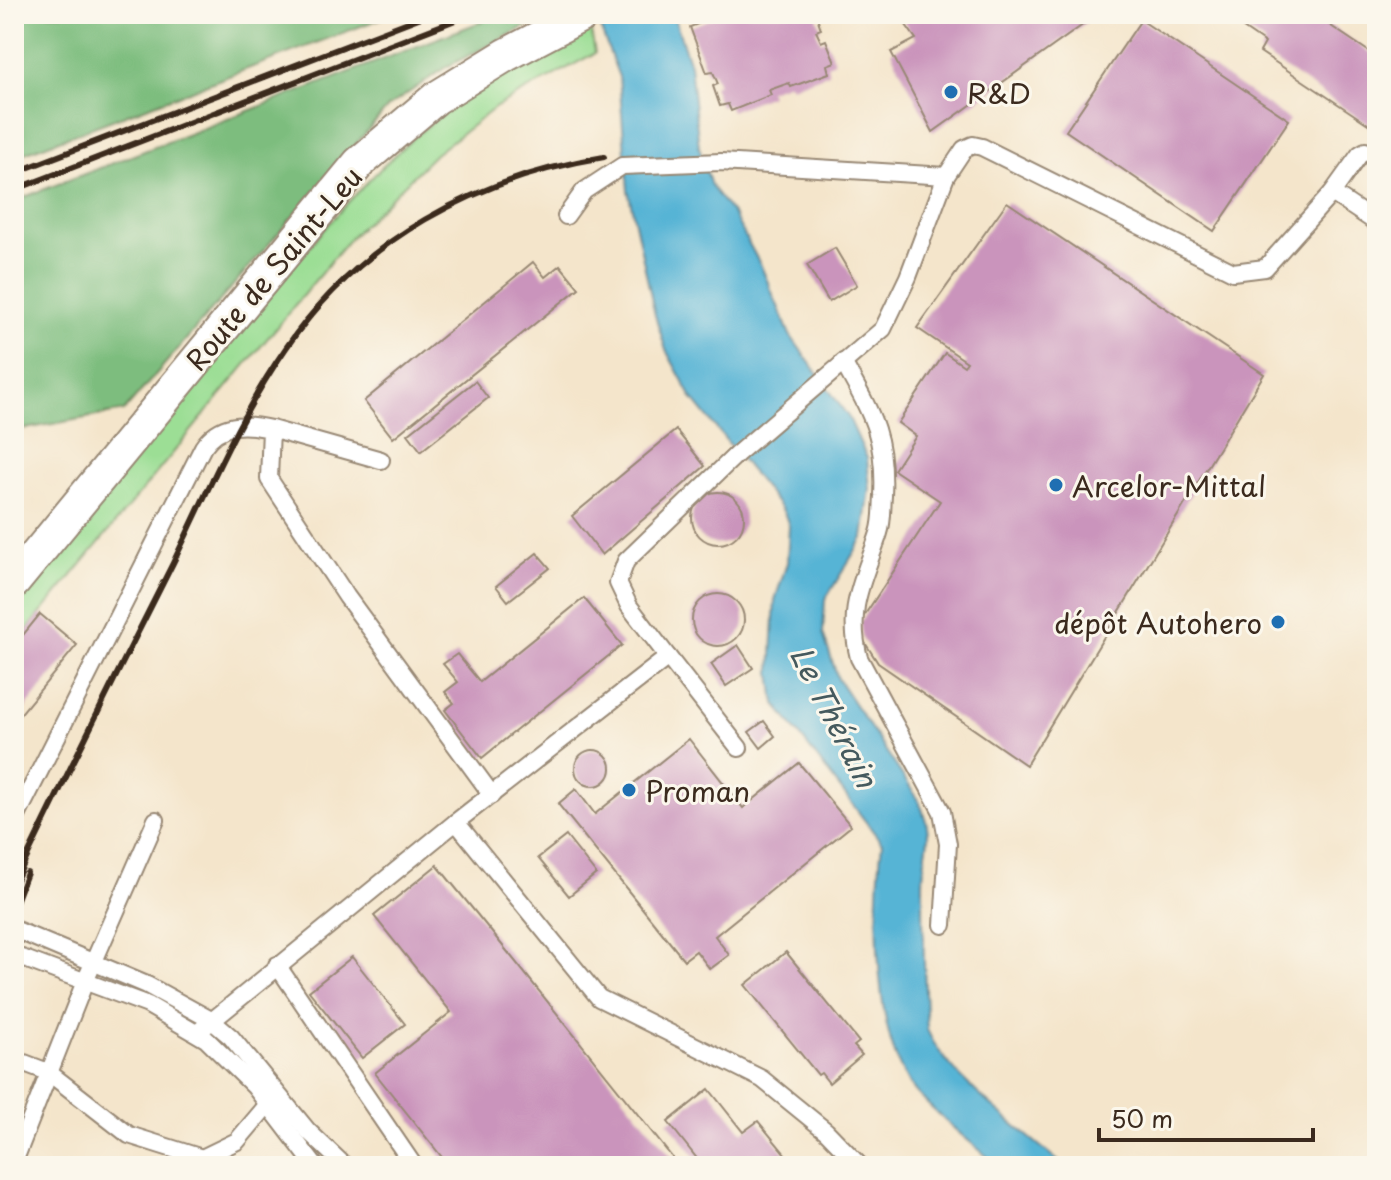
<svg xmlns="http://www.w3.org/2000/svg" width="1391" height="1180" viewBox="0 0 1391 1180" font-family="'Playpen Sans',sans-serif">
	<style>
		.green { fill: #9cde95; stroke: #6c845a; stroke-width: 2 }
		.forest { fill: #7dbd7e; stroke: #5c744e; stroke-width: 2 }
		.water { fill: #57b4d5; stroke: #496f7a; stroke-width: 2 }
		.building { fill: #ca94bc }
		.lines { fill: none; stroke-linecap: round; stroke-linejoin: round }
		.service-casing { stroke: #988874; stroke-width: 20 }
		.minor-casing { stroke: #988874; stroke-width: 36 }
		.service { stroke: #fff; stroke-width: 16 }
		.minor { stroke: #fff; stroke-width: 32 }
		.rail { stroke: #3b2a1e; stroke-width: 6 }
		.poi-dot { fill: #1f6fb2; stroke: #fbf7ec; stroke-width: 3 }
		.labels { text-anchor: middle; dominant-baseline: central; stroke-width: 6; stroke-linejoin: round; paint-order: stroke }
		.poi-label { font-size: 28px; fill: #3b2a1e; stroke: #fbf7ec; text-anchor: start }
		.street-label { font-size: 28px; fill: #3b2a1e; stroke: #fbf7ec }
		.water-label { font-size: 30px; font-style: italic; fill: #455a5e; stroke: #fbf7ec }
	</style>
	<rect width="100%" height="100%" fill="#fbf7ec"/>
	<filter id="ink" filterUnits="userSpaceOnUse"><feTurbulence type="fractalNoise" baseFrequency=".0125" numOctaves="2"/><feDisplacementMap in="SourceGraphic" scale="16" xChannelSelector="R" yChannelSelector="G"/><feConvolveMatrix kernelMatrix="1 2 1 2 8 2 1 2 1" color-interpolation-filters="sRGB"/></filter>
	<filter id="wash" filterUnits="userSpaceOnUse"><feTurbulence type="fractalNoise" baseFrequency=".006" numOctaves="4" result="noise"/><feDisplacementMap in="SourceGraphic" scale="32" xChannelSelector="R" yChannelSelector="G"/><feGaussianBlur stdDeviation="1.8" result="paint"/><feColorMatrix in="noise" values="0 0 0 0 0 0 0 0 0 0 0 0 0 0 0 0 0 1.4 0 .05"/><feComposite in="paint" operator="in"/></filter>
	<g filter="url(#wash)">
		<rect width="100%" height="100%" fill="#f4e5cb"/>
		<!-- green -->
		<path class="green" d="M591 30 595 53 496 107 435 154 351 237 14 646V602C85 516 156 431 227 346 335 215 426 91 591 30Z"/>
		<!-- forest -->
		<g class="forest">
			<polygon points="18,14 393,14 14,157 14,15"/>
			<polygon points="501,14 550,14 446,67 388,107 124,411 14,431 14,201"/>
		</g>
		<!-- water -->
		<path class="water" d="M595 14H673L690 65 699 147 711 186 734 216 761 266 790 335 849 418 867 458 870 489 863 538 825 600 823 633 838 679 918 799C937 842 923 844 923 884 923 932 924 981 927 1029 944 1075 1025 1132 1064 1166H998C971 1142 940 1119 916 1092 872 1043 874 906 882 843L775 703 771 673 775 600 787 563 789 526 784 512 692 398 666 350 655 315 628 190 619 77Z"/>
		<g id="blocks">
			<!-- building -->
			<g class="building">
				<polygon points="723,14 816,14 821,29 816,31 821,42 826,40 835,62 827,65 829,73 791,87 789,83 769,90 771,95 731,111 728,104 720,106 713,86 718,84 713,72 707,73 690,27"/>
				<polygon points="898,14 1098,14 933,132 891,52 916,39"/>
				<polygon points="1223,14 1313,14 1377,57 1377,130 1260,52 1265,43"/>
				<polygon points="1141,20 1289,120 1214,231 1066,131"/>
				<polygon points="1007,202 1264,374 1026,765 878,663 862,638 860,622 940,501 894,470 916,436 898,423 945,353 964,366 967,362 917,328"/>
				<polygon points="835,248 857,285 829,302 807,265"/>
				<polygon points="533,262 545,277 560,265 579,288 393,438 364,401"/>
				<polygon points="475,381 488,398 421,451 408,434"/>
				<polygon points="676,430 705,466 602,555 572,516"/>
				<circle cx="718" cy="518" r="26"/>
				<polygon points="537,553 550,568 508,601 496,586"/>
				<circle cx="718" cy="620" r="26"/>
				<polygon points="584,598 622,645 482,758 445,710 454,703 445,692 458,682 443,664 457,654 480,682"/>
				<polygon points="40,614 77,645 14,722 14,646"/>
				<polygon points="738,645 753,668 726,686 711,664"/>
				<polygon points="764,721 775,736 761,748 749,732"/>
				<polygon points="689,739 743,808 799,763 851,826 715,936 729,955 710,969 696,951 684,960 558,804 576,789 595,814"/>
				<circle cx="593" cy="768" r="18"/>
				<polygon points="566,836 596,874 569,896 538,858"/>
				<polygon points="437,865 515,961 679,1166 449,1166 375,1073 451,1012 374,916"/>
				<polygon points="786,952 859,1042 854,1046 862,1055 829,1083 821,1073 818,1075 745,985"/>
				<polygon points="352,957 405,1024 362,1058 309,991"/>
				<polygon points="709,1089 743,1132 758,1121 795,1166 703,1166 668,1122"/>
			</g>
		</g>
	</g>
	<g filter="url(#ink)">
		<use href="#blocks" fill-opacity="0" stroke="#988874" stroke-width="2"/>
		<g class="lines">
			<!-- service casing -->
			<g class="service-casing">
				<g id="service">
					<polyline points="1332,193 1377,223"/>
					<polyline points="566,216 584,191 622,166 721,162 946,176"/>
					<path d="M843 362C871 413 886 435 883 496 882 507 883 521 879 533 864 580 846 606 859 658L942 812 948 844 943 925"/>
					<polyline points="271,429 381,460"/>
					<polyline points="668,657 629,606 618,583 626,561 737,454 883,329 908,277 946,176 964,149 973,145 982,147 1233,272 1265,268 1332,193 1360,154 1365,151 1377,158"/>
					<path d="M14 822 203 447C220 422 244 423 271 429L269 479 347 597 492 795"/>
					<polyline points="456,822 599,998 762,1079 826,1131 860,1166"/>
					<polyline points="14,929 147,985 211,1020 231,1037 308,1131 345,1166"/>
					<polyline points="14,955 148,1005 206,1039 254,1086 315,1166"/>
					<polyline points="277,965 414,1166"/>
					<polyline points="197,1033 456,822 668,657 739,748"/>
					<polyline points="14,1059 48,1072 129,1135 202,1158 237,1141 274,1097"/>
					<polyline points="14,1162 84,984 156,820"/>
				</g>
			</g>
			<!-- minor casing -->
			<g class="minor-casing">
				<polyline id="minor" points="14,582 359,163 436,98 506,55 584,14"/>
			</g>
			<!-- service -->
			<use href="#service" class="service"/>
			<!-- minor -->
			<use href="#minor" class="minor"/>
			<!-- rail -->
			<g class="rail">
				<polyline points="14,173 429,14"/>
				<polyline points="14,190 471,14"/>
				<path d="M14 884C66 776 119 669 173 563 208 491 240 414 286 348 361 239 476 178 604 157"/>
				<polyline points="14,907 27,873"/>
			</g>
		</g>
	</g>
	<!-- markers -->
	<g class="poi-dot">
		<circle cx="951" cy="92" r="8"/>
		<circle cx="1056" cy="485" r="8"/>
		<circle cx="1278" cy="622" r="8"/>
		<circle cx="629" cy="790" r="8"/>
	</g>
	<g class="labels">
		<!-- poi labels -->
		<g class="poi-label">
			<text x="967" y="92">R&amp;D</text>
			<text x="1072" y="485">Arcelor-Mittal</text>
			<text x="1262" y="622" text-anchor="end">dépôt Autohero</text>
			<text x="645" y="790">Proman</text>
		</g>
		<!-- street labels -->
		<g class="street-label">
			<text transform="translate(273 268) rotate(-50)">Route de Saint-Leu</text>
		</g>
		<!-- water labels -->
		<g class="water-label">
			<text transform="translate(835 716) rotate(63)">Le Thérain</text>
		</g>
	</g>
	<!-- margin -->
	<rect width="1391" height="1180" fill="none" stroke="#fbf7ec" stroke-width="48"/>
	<!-- scale -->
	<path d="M1099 1128v12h214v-12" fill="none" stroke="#3b2a1e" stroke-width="4"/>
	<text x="1111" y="1128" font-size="24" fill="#3b2a1e" stroke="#fbf7ec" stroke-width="6" paint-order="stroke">50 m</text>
</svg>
